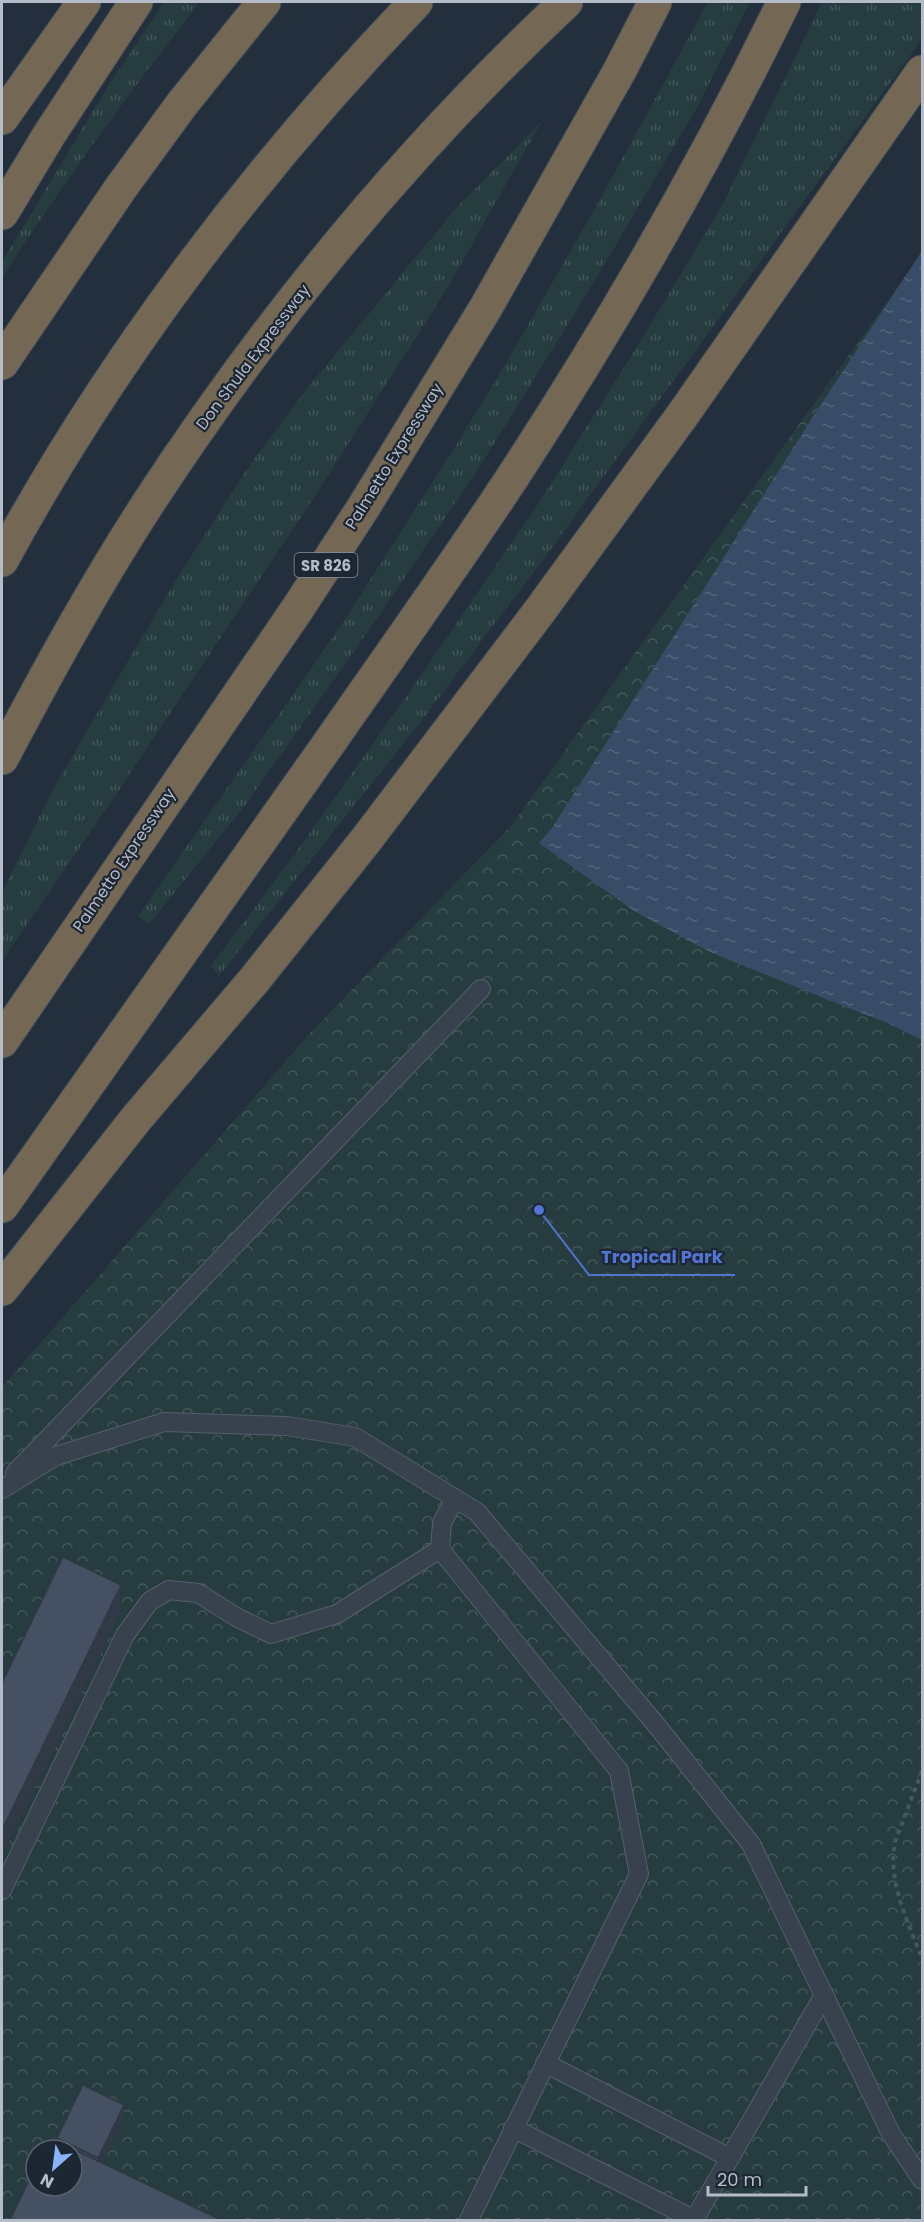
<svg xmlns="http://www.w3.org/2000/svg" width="924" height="2222" viewBox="0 0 924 2222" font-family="Poppins,sans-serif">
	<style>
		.grass { fill: url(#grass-tufts) }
		.park { fill: url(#park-crowns); fill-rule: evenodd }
		.water { fill: url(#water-ripples) }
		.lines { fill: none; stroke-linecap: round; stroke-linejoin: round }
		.service-casing { stroke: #565f6c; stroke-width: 20 }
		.motorway-casing { stroke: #434c59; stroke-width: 35 }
		.path { stroke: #44595c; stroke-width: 4; stroke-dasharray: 4.5 4.5; stroke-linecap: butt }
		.service { stroke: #38414e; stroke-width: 18 }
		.motorway { stroke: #746855; stroke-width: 33 }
		.wall { fill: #3b4654 }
		.shaded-wall { fill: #303945 }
		.building { fill: #455162; stroke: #303945; stroke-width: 1.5 }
		.labels { text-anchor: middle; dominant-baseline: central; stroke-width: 4.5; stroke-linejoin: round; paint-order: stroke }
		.shield { fill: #1d2633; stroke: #878f9c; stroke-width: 1.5 }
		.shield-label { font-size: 15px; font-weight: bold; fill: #b4bcc9 }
		.street-label { font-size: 16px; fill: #b4bcc9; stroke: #1d2633 }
		.leader { fill: none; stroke: #5274d3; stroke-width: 2 }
		.callout-dot { fill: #5274d3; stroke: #1d2633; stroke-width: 2 }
		.callout-label { font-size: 18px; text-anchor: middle; font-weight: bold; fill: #5274d3; stroke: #1d2633; stroke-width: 4.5; stroke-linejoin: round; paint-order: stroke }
	</style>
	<defs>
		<pattern id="grass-tufts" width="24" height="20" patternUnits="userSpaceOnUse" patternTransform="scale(1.5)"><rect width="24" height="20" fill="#263c3f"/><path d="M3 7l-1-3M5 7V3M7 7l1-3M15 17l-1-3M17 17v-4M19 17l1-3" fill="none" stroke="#435659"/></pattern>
		<pattern id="park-crowns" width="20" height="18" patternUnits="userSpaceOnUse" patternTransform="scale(1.5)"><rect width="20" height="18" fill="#263c3f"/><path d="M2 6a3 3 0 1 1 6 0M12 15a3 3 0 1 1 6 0" fill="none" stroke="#435659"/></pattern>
		<pattern id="water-ripples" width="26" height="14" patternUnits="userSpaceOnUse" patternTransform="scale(1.5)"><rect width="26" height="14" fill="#394c67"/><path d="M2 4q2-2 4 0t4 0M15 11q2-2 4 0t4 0" fill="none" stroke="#53647b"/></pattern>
	</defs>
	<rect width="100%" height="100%" fill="#242f3e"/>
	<!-- grass -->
	<g class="grass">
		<path d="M164 2H200C130 91 63 183 2 278V262L105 91Z"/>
		<polygon points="708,2 750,2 697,108 581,303 484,460 374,623 243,808 149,924 138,916 342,624 458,442 505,365 593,212"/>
		<polygon points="822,2 922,2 922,39 551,549 419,724 219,976 211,966 295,854 410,691 538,504 632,355 723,204"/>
		<polygon points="542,121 446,290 315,496 117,793 2,961 2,893 7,882 52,791 116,681 179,575 249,466 305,391 458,206"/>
	</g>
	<!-- park -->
	<path class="park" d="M922 253V2220H2V1387L311 1032 511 826ZM36 2150H72V2186H36Z"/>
	<!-- water -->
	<polygon class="water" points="922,251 922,1040 883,1021 848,1008 710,952 634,911 539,843 552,828 816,412"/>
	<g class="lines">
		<!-- service casing -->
		<g class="service-casing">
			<g id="service">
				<polyline points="15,1473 481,989"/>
				<polyline points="2,1489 56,1456 164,1422 287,1426 355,1437 477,1512 658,1727 751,1844 891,2134 922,2180"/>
				<polyline points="455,1499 442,1523 440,1549 619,1771 639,1874 469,2220"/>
				<polyline points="2,1890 125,1635 150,1601 169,1590 198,1593 238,1618 271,1634 337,1614 440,1549"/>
				<polyline points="545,2063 730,2158"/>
				<polyline points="513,2128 695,2220"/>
				<polyline points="694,2220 824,1995"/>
			</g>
		</g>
		<!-- motorway casing -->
		<g class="motorway-casing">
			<g id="motorway">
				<polyline points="2,118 84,2"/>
				<polyline points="2,213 49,135 136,2"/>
				<polyline points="2,363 120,189 182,104 264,2"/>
				<path d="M2 560C111 359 258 166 416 2"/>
				<path d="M2 758C48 671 95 585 149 502 268 320 408 150 566 2"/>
				<polyline points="2,1041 298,608 363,508 485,309 620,70 655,2"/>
				<path d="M2 1206C110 1052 219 899 327 746 389 657 452 569 512 478 612 325 704 166 784 2"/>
				<polyline points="2,1289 136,1119 255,979 366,840 539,612 684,413 922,72"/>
			</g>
		</g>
		<!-- path -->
		<path class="path" d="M922 1771 895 1842C887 1880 908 1923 922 1958"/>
		<!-- service -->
		<use href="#service" class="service"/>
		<!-- motorway -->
		<use href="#motorway" class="motorway"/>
	</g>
	<!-- wall -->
	<polygon class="wall" points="124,2119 102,2163 57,2141 57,2138"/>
	<!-- shaded-wall -->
	<g class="shaded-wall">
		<polygon points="121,1585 121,1612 2,1856 2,1830"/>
		<polygon points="124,2105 124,2119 98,2173 98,2158"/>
	</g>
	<!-- building -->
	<g class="building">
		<polygon points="63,1557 121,1585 2,1830 2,1683"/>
		<polygon points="83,2085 124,2105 98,2158 57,2138"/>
		<polygon points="50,2138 221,2220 10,2220 36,2166 36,2186 72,2186 72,2150 44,2150"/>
	</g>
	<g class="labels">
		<!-- shield labels -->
		<rect class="shield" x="294.5" y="553" width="63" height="24" rx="4.5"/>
		<g class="shield-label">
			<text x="326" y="565">SR 826</text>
		</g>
		<!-- street labels -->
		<g class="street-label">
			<text transform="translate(253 357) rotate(-53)">Don Shula Expressway</text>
			<text transform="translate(394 456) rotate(-58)">Palmetto Expressway</text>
			<text transform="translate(124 860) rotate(-56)">Palmetto Expressway</text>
		</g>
	</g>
	<!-- callouts -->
	<path class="leader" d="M539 1210L589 1275H735"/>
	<circle class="callout-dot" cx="539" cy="1210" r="6"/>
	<g class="callout-label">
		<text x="662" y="1263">Tropical Park</text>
	</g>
	<!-- border -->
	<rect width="924" height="2222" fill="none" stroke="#b4bcc9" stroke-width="6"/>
	<!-- north arrow -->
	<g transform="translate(54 2168) rotate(208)"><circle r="28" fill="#1d2633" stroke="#59626f" stroke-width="1.5"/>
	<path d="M0-4.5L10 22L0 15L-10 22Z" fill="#8ab4f8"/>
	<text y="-9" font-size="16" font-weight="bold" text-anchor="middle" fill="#b4bcc9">N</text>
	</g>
	<!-- scale -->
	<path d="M708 2186v9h98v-9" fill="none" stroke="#b4bcc9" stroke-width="3"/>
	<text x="717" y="2186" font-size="18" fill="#b4bcc9" stroke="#1d2633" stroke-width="4.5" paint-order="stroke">20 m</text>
</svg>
